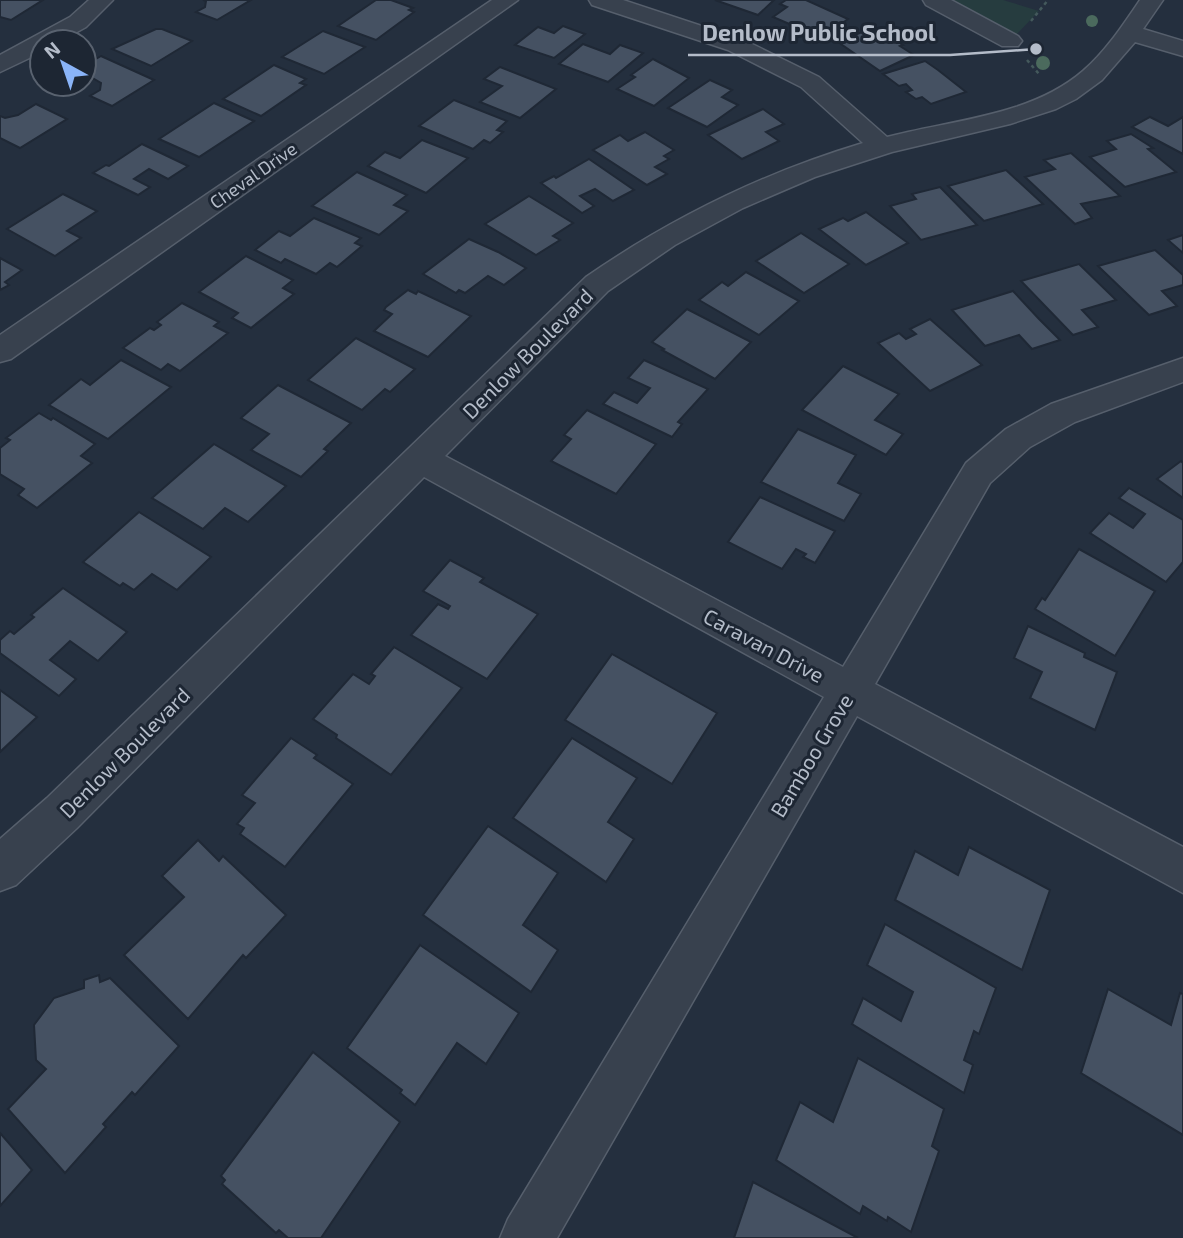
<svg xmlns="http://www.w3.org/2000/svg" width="1183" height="1238" viewBox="0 0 1183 1238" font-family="'Exo 2',sans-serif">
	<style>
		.green { fill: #263c3f }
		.building { fill: #455162; stroke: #1f2835; stroke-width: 2 }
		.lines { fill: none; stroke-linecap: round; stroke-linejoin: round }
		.minor-casing { stroke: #565f6c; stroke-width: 3 }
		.path { stroke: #44595c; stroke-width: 2.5; stroke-dasharray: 3.5 3.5; stroke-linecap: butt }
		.minor { fill: #38414e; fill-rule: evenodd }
		.tree { fill: #4b6a5d }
		.labels { text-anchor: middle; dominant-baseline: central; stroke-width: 6; stroke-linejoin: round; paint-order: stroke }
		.far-street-label { font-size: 18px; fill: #b4bcc9; stroke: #1d2633 }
		.street-label { font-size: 21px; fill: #b4bcc9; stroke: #1d2633 }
		.leader { fill: none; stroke: #b4bcc9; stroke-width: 2.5 }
		.callout-dot { fill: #b4bcc9; stroke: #1d2633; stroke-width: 2.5 }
		.callout-label { font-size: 23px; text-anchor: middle; font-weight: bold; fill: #b4bcc9; stroke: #1d2633; stroke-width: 6; stroke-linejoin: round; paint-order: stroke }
	</style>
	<rect width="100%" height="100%" fill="#242f3e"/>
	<!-- green -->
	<polygon class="green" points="941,0 1003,0 1039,11 1016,35"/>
	<!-- building -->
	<g class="building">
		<polygon points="0,0 43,0 11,20 0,17"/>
		<polygon points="203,0 251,0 217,20 196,12 205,7 206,1"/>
		<polygon points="376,0 391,0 413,8 409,10 414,12 376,40 338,26"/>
		<polygon points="715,0 774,0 758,15"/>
		<polygon points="786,0 806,0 848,19 822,38 773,17 787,7 780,4"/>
		<polygon points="563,26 585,34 554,58 515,45 538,27 554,33"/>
		<polygon points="874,27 903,45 900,46 914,55 880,71 838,42"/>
		<polygon points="156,29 162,29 192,41 151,66 112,49"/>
		<polygon points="323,31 365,47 324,74 282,57"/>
		<polygon points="583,44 610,54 620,45 643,53 608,82 559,64"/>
		<polygon points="101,56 154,80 112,106 90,96 100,90 101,83 84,73 84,66"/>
		<polygon points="653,59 689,78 654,106 617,89 635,77 631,75"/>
		<polygon points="925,61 938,70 966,92 931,104 922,97 916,99 906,92 912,90 906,84 899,86 883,74"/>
		<polygon points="274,65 306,79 300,83 306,85 261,116 223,99"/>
		<polygon points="500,67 556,89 520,118 480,102 502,86 484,79"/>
		<polygon points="710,80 732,90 722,97 738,105 707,127 668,108"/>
		<polygon points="454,100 507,121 497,130 503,132 490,143 484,140 473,149 419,126"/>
		<polygon points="214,103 254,121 199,157 159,139"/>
		<polygon points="36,104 67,119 20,148 0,138 0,116 5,118 18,115"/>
		<polygon points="763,109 784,124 766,132 779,141 742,159 708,135"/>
		<polygon points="1150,117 1168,126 1183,117 1183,154 1132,127"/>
		<polygon points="645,132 674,150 664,156 669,159 655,167 667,174 647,185 593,150 620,135 628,141"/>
		<polygon points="1131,134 1153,148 1148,149 1176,172 1125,187 1090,157 1116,149 1107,141"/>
		<polygon points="422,140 468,158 426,193 368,166 385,152 400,158"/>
		<polygon points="142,144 188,166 168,179 149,169 134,179 150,187 138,195 93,173 106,165 109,166"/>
		<polygon points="1071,153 1120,196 1081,204 1092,218 1075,224 1025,177 1055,169 1044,160"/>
		<polygon points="589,159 634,190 613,201 595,189 580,196 594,206 582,213 541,183 554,176 556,178"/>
		<polygon points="1006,170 1043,204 984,221 948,186"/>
		<polygon points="357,172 407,195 394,205 408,211 379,235 312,206"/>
		<polygon points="940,187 977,225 921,240 890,206 916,199 912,194"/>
		<polygon points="63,194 97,211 67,231 81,238 55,256 7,229"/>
		<polygon points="529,196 573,223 553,236 560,240 536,255 485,224"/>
		<polygon points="866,212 908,243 866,265 819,229 843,218 848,221"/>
		<polygon points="314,218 361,238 355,243 362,246 337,267 330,263 316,274 285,259 281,263 255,250 279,231 290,236"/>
		<polygon points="801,233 849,264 804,293 756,261"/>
		<polygon points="1183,235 1183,253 1168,240"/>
		<polygon points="469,239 498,252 526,268 504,285 488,276 465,293 459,290 456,293 423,274"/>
		<polygon points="1155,250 1183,275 1183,285 1162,291 1177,306 1149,315 1098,266"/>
		<polygon points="246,256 293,280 283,288 294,294 251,328 232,318 238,313 199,292"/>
		<polygon points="0,258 22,270 5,282 9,285 0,290"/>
		<polygon points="1079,264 1116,300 1082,310 1098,327 1073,335 1021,281"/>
		<polygon points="746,272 799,301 759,335 699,300 722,282 728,286"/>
		<polygon points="408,290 416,294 418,291 471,316 428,357 374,331 392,314 384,310 386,307"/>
		<polygon points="1013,291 1039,319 1060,340 1032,349 1019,335 985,346 952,310"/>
		<polygon points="182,303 219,322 214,326 228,333 180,371 168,364 161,370 123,348 150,328 154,330 161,325 157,322"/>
		<polygon points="687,309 751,342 715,379 662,350 664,349 652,342"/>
		<polygon points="930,319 982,365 930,391 878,343 899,333 906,339 916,334 910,329"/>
		<polygon points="356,338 415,369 390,392 385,389 362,410 308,380"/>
		<polygon points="121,360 171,387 108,439 49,405 81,379 90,385"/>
		<polygon points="644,360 708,389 678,422 682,424 672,437 603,404 614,392 637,403 650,388 628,378"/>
		<polygon points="843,366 899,394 875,420 903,434 886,455 802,410"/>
		<polygon points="278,385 351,423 324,449 328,451 301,477 251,450 269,434 241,418"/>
		<polygon points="587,410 656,444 616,494 551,461 571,439 564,435"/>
		<polygon points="39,413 51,420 53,418 95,444 81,456 92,463 37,508 18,495 24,489 0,474 0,448 10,440 6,438"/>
		<polygon points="798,429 856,455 838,483 861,494 844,521 761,482"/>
		<polygon points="214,444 286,486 248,522 225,508 203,529 152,498"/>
		<polygon points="1181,461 1183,463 1183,498 1157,479"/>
		<polygon points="1129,488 1183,520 1183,562 1166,582 1090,533 1109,513 1133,528 1145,514 1119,498"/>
		<polygon points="760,497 835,531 815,563 803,557 806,554 796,549 782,569 728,542"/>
		<polygon points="139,512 211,557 177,590 152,574 134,590 123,583 120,586 83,562"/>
		<polygon points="1079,549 1155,591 1115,656 1035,609 1042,598 1045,600"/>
		<polygon points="450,560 484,578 480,582 538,614 487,679 411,635 438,604 448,609 450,606 423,591"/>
		<polygon points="63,588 127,632 98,661 70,641 50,660 76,679 59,696 0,653 0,640 10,631 14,634 34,617 31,615"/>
		<polygon points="1028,626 1085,653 1084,657 1117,672 1095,730 1030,698 1042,672 1014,658"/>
		<polygon points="394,647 462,688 391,775 336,738 337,735 313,719 353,674 369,684 375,676 371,674"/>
		<polygon points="612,654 717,713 672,784 565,720"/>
		<polygon points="0,690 37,717 0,752"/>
		<polygon points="291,738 317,755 314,758 353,784 285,867 240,834 244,828 237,824 255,803 242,795"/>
		<polygon points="572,738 637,778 608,822 634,839 606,882 513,818"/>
		<polygon points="488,826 558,873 523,925 558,950 531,992 423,915"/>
		<polygon points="198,840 219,861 223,856 286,915 246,958 243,955 188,1019 124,955 184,897 162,876"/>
		<polygon points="969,847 1050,890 1022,970 895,900 915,851 958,875"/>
		<polygon points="885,924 996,988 979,1034 974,1031 964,1060 973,1065 964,1093 852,1024 863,998 901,1021 913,992 867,965"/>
		<polygon points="420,945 519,1013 486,1064 457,1043 415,1105 400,1093 402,1090 347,1048"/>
		<polygon points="99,975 100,982 110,978 179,1046 135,1095 132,1092 103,1124 106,1127 65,1173 8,1109 46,1069 36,1060 34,1025 54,998 84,988 84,980"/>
		<polygon points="1108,989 1171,1025 1180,993 1183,994 1183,1135 1081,1073"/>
		<polygon points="313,1052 400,1122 321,1238 288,1238 279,1230 276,1233 222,1184 225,1180 221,1176"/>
		<polygon points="858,1058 944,1109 932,1146 939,1151 911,1232 888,1217 887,1221 863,1206 860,1214 776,1160 800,1102 833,1122"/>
		<polygon points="0,1133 32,1170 0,1206"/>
		<polygon points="753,1182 858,1238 734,1238"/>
	</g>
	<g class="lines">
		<!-- minor casing -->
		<g class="minor-casing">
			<g id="minor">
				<polygon points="89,0 113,0 86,27 59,42 42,42 42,52 0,72 0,55 70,17"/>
				<polygon points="492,0 518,0 11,359 0,362 0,335"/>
				<path d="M589 0H623L744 40 819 77 887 137C952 120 1031 116 1083 71 1106 51 1123 25 1140 0H1163L1143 29 1183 41V56L1135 42 1102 80 1076 99 1056 109 1010 124 892 152 815 177 743 208 675 245 608 291 445 456 843 667 966 463 1006 429 1051 404 1183 358V382L1075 422 1030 447 990 483 875 684 1183 847V893L857 716 557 1238H500L508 1219 824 697 424 477 77 828 16 885 0 891V839L47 798 586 277C673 217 763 173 863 143L801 87 728 50 592 5Z"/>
				<polygon points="923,0 951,0 1018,36 1022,41 1018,46 1002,46 926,5"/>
			</g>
		</g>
		<!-- path -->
		<g class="path">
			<polyline points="1031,21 1048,0"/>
			<polyline points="1027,60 1039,74"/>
		</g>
		<!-- minor -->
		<use href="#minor" class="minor"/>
	</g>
	<!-- trees -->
	<g class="tree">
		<circle cx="1092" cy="21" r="6"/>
		<circle cx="1043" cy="63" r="7"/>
	</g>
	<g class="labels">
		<!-- far-street labels -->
		<g class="far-street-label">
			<text transform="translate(253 175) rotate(-35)">Cheval Drive</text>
		</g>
		<!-- street labels -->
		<g class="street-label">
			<text transform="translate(527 353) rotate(-45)">Denlow Boulevard</text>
			<text transform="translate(764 645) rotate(28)">Caravan Drive</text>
			<text transform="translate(124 752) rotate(-45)">Denlow Boulevard</text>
			<text transform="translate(811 755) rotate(-59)">Bamboo Grove</text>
		</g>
	</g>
	<!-- callouts -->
	<path class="leader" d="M1036 49L950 55H688"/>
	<circle class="callout-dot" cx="1036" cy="49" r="7"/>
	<g class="callout-label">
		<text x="819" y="41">Denlow Public School</text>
	</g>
	<!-- north arrow -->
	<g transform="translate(63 63) rotate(320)"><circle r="33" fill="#1d2633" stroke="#59626f" stroke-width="2"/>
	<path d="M0-5L12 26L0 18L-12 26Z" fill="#8ab4f8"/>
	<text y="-10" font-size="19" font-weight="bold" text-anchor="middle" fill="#b4bcc9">N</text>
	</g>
</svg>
